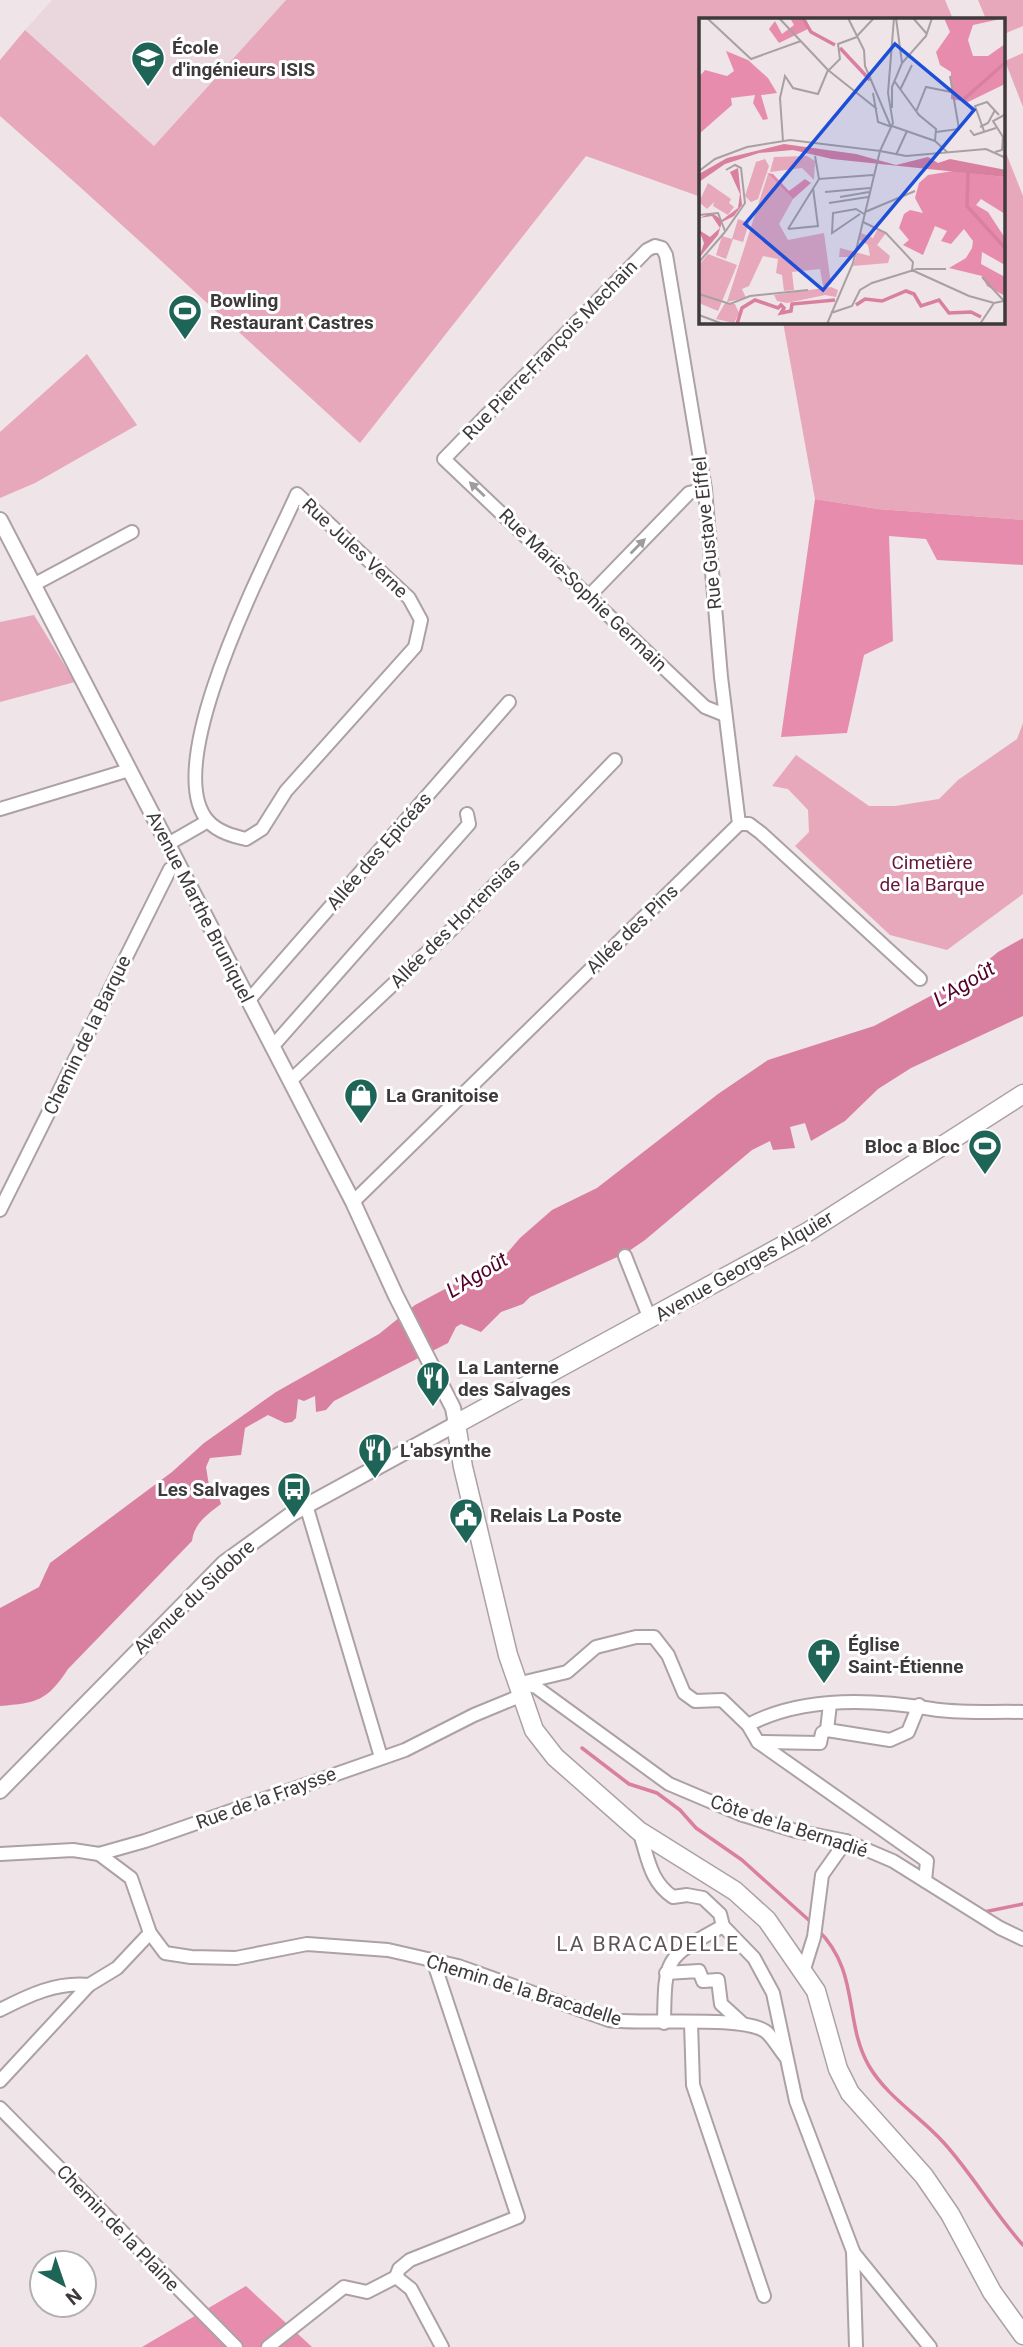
<svg xmlns="http://www.w3.org/2000/svg" width="1023" height="2347" viewBox="0 0 1023 2347" font-family="Roboto,sans-serif">
	<style>
		.built { fill: #ead7dd }
		.green { fill: #e7a8bc }
		.forest { fill: #e88cad }
		.water { fill: #d97f9f }
		.lines { fill: none; stroke-linecap: round; stroke-linejoin: round }
		.stream { stroke: #d97f9f; stroke-width: 3.5 }
		.minor-casing { stroke: #aca1a4; stroke-width: 16 }
		.tertiary-casing { stroke: #aca1a4; stroke-width: 18 }
		.secondary-casing { stroke: #aca1a4; stroke-width: 21 }
		.minor { stroke: #fff; stroke-width: 12 }
		.tertiary { stroke: #fff; stroke-width: 14 }
		.secondary { stroke: #fff; stroke-width: 18 }
		.oneway { fill: #9e9c9d }
		.labels { text-anchor: middle; dominant-baseline: central; stroke-width: 6; stroke-linejoin: round; paint-order: stroke }
		.poi-label { font-size: 19px; font-weight: bold; fill: #3e3a3b; stroke: #fff; text-anchor: start }
		.street-label { font-size: 19px; fill: #3e3a3b; stroke: #fff }
		.park-label { font-size: 19px; fill: #67163b; stroke: #fff }
		.water-label { font-size: 21px; font-style: italic; fill: #53002b; stroke: #fff }
		.neighbourhood-label { font-size: 21px; letter-spacing: 2px; fill: #5e5457; stroke: #fff }
		.inset-river { fill: none; stroke: #d97f9f; stroke-width: 3.5 }
		.inset-road { fill: none; stroke: #a8a0a2; stroke-width: 2 }
		.view { fill: #1d4ed8; fill-opacity: 0.15; stroke: #1d4ed8; stroke-width: 3.5 }
		.inset-edge { fill: none; stroke: #3e3a3b; stroke-width: 3.5 }
	</style>
	<rect width="100%" height="100%" fill="#efe4e7"/>
	<!-- built -->
	<polygon class="built" points="52,0 286,0 154,146 25,30"/>
	<!-- green -->
	<g class="green">
		<path d="M286 0H945L953 19H701V197L586 156 360 443C240 334 122 223 0 116V60L25 30 154 146Z"/>
		<polygon points="978,0 1023,0 1023,26 1004,34 1004,19 986,19"/>
		<polygon points="1023,53 1023,107 1005,61"/>
		<polygon points="1004,148 1023,196 1023,520 878,509 815,499 783,322 1004,322"/>
		<polygon points="87,354 137,425 35,483 0,498 0,432"/>
		<polygon points="34,615 75,682 0,702 0,622"/>
		<polygon points="1023,723 1023,894 947,950 890,935 795,846 809,832 808,810 788,789 772,786 796,755 869,806 895,806 939,799 958,780 1017,739"/>
	</g>
	<!-- forest -->
	<g class="forest">
		<polygon points="815,499 878,509 1023,520 1023,565 937,560 926,539 889,536 893,641 864,655 847,733 781,737"/>
		<polygon points="246,2286 312,2347 142,2347"/>
	</g>
	<!-- water -->
	<path class="water" d="M1023 938V1016L911 1068 878 1089 845 1121 811 1141 805 1123 790 1127 795 1148 773 1150 770 1141 752 1150 645 1240 626 1253 530 1297 523 1304 501 1312 481 1332 461 1324 456 1327 448 1343 334 1401 326 1410 316 1412 315 1396 304 1401 298 1399 296 1418 292 1422 285 1423 268 1415 245 1428 241 1455 210 1458 206 1467 210 1492 218 1494 221 1504C208 1514 194 1523 192 1541L68 1669C47 1701 37 1703 0 1706V1608L39 1587 50 1563 172 1472 204 1443 276 1392 379 1334 415 1305 503 1258 520 1238 552 1210 597 1188 718 1094 768 1060 874 1026 970 975 998 952Z"/>
	<g class="lines">
		<!-- stream -->
		<g class="stream">
			<polyline points="582,1748 629,1784 657,1793 680,1810 696,1828 742,1860 812,1923"/>
			<polyline points="984,1912 1023,1904"/>
			<path d="M817 1929C861 1972 843 2021 869 2066 888 2098 920 2116 944 2143 973 2175 994 2213 1023 2245"/>
		</g>
		<!-- minor casing -->
		<g class="minor-casing">
			<g id="minor">
				<path d="M297 494 409 598 421 620 415 647 286 791 262 829 246 839C233 836 218 832 208 821 158 764 270 555 297 494Z"/>
				<polyline points="35,584 132,532"/>
				<polyline points="590,595 689,493 705,489"/>
				<polyline points="725,715 705,707 444,459 647,250 655,246 662,248 666,255 705,489 721,677 739,824"/>
				<polyline points="0,809 129,770"/>
				<polyline points="168,844 208,821"/>
				<polyline points="248,1001 509,702"/>
				<polyline points="272,1047 469,824 467,814"/>
				<polyline points="290,1081 451,930 615,760"/>
				<polyline points="353,1202 739,824 749,824 761,833 920,979"/>
				<polyline points="0,1210 170,869 179,866"/>
				<polyline points="625,1256 650,1319"/>
				<polyline points="306,1505 381,1757"/>
				<polyline points="525,1682 567,1672 596,1647 636,1637 654,1637 668,1655 684,1693 695,1701 722,1700 748,1725 758,1742 927,1861 925,1881"/>
				<polyline points="517,1683 536,1687 669,1784 740,1814 796,1831 846,1841 893,1861 1000,1928 1023,1939"/>
				<path d="M748 1725C802 1696 873 1699 932 1709 961 1714 994 1711 1023 1712"/>
				<polyline points="827,1730 830,1704"/>
				<polyline points="758,1742 820,1743 822,1733 827,1730 890,1740 908,1732 919,1705"/>
				<path d="M639 1831C648 1856 649 1881 673 1897L687 1895 703 1898 720 1914 723 1926 754 1958 773 1993 796 2101 853 2251 856 2347"/>
				<polyline points="0,1854 73,1850 99,1854 145,1841 405,1750 474,1715 520,1696"/>
				<path d="M99 1854 131 1878 150 1933 165 1953 191 1957 236 1958 307 1944 388 1950 458 1966 609 2020C645 2025 740 2015 765 2031 772 2036 779 2049 785 2056"/>
				<polyline points="804,1969 814,1937 822,1875 846,1841"/>
				<polyline points="666,1973 699,1971 703,1981 718,1980 721,2004 743,2024"/>
				<path d="M0 2010C29 1995 56 1982 89 1985"/>
				<path d="M664 2023C665 1956 665 1958 723 1926"/>
				<polyline points="691,2023 693,2085 764,2296"/>
				<polyline points="0,2081 89,1985 117,1968 150,1933"/>
				<polyline points="0,2108 236,2347"/>
				<polyline points="853,2252 930,2347"/>
				<polyline points="396,2277 399,2269 410,2260 518,2217 433,1960"/>
				<polyline points="396,2277 411,2289 442,2347"/>
				<polyline points="268,2347 344,2287 367,2292 396,2277"/>
			</g>
		</g>
		<!-- tertiary casing -->
		<g class="tertiary-casing">
			<polyline id="tertiary" points="0,520 353,1202 396,1296 453,1408 456,1424 293,1513 224,1563 0,1791"/>
		</g>
		<!-- secondary casing -->
		<g class="secondary-casing">
			<polyline id="secondary" points="1023,1094 806,1233 456,1424 463,1467 508,1655 534,1730 555,1757 639,1831 735,1891 767,1920 816,1991 838,2069 850,2093 924,2176 950,2214 992,2292 1023,2335"/>
		</g>
		<!-- minor -->
		<use href="#minor" class="minor"/>
		<!-- tertiary -->
		<use href="#tertiary" class="tertiary"/>
		<!-- secondary -->
		<use href="#secondary" class="secondary"/>
	</g>
	<!-- one-way arrows -->
	<defs><path id="oneway-solid" d="M-6-.8H1V-3.2L6.5 0L1 3.2V.8H-6Z" transform="scale(1.75)"/></defs>
	<g class="oneway">
		<use href="#oneway-solid" transform="translate(477 489) rotate(-137)"/>
		<use href="#oneway-solid" transform="translate(638 546) rotate(-45)"/>
	</g>
	<!-- icons -->
	<defs>
		<g id="university-pin" transform="scale(1.75)"><path d="M0 17L-7.5 6A9.5 9.5 0 1 1 7.5 6Z" fill="#1f6557" stroke="#fff"/><path d="M0-5L7-2L0 1L-7-2ZM-4 1L0 2.5L4 1V4Q0 6-4 4Z" fill="#fff"/></g>
		<g id="stadium-pin" transform="scale(1.75)"><path d="M0 17L-7.5 6A9.5 9.5 0 1 1 7.5 6Z" fill="#1f6557" stroke="#fff"/><path d="M0-5a6.5 5 0 1 0 0 10a6.5 5 0 1 0 0-10ZM-3.5-1.8h7v3.6h-7Z" fill="#fff"/></g>
		<g id="shop-pin" transform="scale(1.75)"><path d="M0 17L-7.5 6A9.5 9.5 0 1 1 7.5 6Z" fill="#1f6557" stroke="#fff"/><path d="M-5-2.5h2.3a2.7 3.5 0 0 1 5.4 0H5L5.5 6h-11ZM-1.5-2.5h3a1.5 2.3 0 0 0-3 0Z" fill="#fff"/></g>
		<g id="restaurant-pin" transform="scale(1.75)"><path d="M0 17L-7.5 6A9.5 9.5 0 1 1 7.5 6Z" fill="#1f6557" stroke="#fff"/><path d="M-5-6h1v4h1v-4h1v4h1v-4h1v5L-1.5 .5V6h-2V.5L-5-1ZM5-6V6H3V1.5H1.5Q1.5-4 5-6Z" fill="#fff"/></g>
		<g id="bus-pin" transform="scale(1.75)"><path d="M0 17L-7.5 6A9.5 9.5 0 1 1 7.5 6Z" fill="#1f6557" stroke="#fff"/><path d="M-5-6H5V4H4V6H2V4H-2V6H-4V4H-5ZM-3.5-4V0h7V-4ZM-3.5 1.2v1.5H-2V1.2ZM2 1.2v1.5H3.5V1.2Z" fill="#fff"/></g>
		<g id="civic-pin" transform="scale(1.75)"><path d="M0 17L-7.5 6A9.5 9.5 0 1 1 7.5 6Z" fill="#1f6557" stroke="#fff"/><path d="M-.6-6.5H3V-4.5H.6V-3L4-1V1h2V6H-6V1h2V-1L-.6-3ZM-1.2 2.5V6h2.4V2.5Z" fill="#fff"/></g>
		<g id="church-pin" transform="scale(1.75)"><path d="M0 17L-7.5 6A9.5 9.5 0 1 1 7.5 6Z" fill="#1f6557" stroke="#fff"/><path d="M-1.2-6h2.4v3.5h3.3v2.4h-3.3V6h-2.4V-.1h-3.3v-2.4h3.3Z" fill="#fff"/></g>
	</defs>
	<g fill-rule="evenodd">
		<use href="#university-pin" x="148" y="58"/>
		<use href="#stadium-pin" x="185" y="311"/>
		<use href="#shop-pin" x="361" y="1095"/>
		<use href="#stadium-pin" x="985" y="1146"/>
		<use href="#restaurant-pin" x="433" y="1378"/>
		<use href="#restaurant-pin" x="375" y="1450"/>
		<use href="#bus-pin" x="294" y="1489"/>
		<use href="#civic-pin" x="466" y="1515"/>
		<use href="#church-pin" x="824" y="1655"/>
	</g>
	<g class="labels">
		<!-- poi labels -->
		<g class="poi-label">
			<text x="172" y="47">École<tspan x="172" dy="22">d'ingénieurs ISIS</tspan></text>
			<text x="210" y="300">Bowling<tspan x="210" dy="22">Restaurant Castres</tspan></text>
			<text x="386" y="1095">La Granitoise</text>
			<text x="960" y="1146" text-anchor="end">Bloc a Bloc</text>
			<text x="458" y="1367">La Lanterne<tspan x="458" dy="22">des Salvages</tspan></text>
			<text x="400" y="1450">L'absynthe</text>
			<text x="270" y="1489" text-anchor="end">Les Salvages</text>
			<text x="490" y="1515">Relais La Poste</text>
			<text x="848" y="1644">Église<tspan x="848" dy="22">Saint-Étienne</tspan></text>
		</g>
		<!-- street labels -->
		<g class="street-label">
			<text transform="translate(550 350) rotate(-46)">Rue Pierre-François Mechain</text>
			<text transform="translate(707 533) rotate(-96)">Rue Gustave Eiffel</text>
			<text transform="translate(355 548) rotate(43)">Rue Jules Verne</text>
			<text transform="translate(583 590) rotate(44)">Rue Marie-Sophie Germain</text>
			<text transform="translate(379 851) rotate(-49)">Allée des Epicéas</text>
			<text transform="translate(200 907) rotate(63)">Avenue Marthe Bruniquel</text>
			<text transform="translate(455 923) rotate(-45)">Allée des Hortensias</text>
			<text transform="translate(632 929) rotate(-44)">Allée des Pins</text>
			<text transform="translate(87 1035) rotate(-64)">Chemin de la Barque</text>
			<text transform="translate(744 1266) rotate(-30)">Avenue Georges Alquier</text>
			<text transform="translate(194 1597) rotate(-43)">Avenue du Sidobre</text>
			<text transform="translate(266 1798) rotate(-20)">Rue de la Fraysse</text>
			<text transform="translate(789 1826) rotate(18)">Côte de la Bernadié</text>
			<text transform="translate(524 1990) rotate(17)">Chemin de la Bracadelle</text>
			<text transform="translate(118 2228) rotate(46)">Chemin de la Plaine</text>
		</g>
		<!-- park labels -->
		<g class="park-label">
			<text x="932" y="862">Cimetière<tspan x="932" dy="22">de la Barque</tspan></text>
		</g>
		<!-- water labels -->
		<g class="water-label">
			<text transform="translate(964 984) rotate(-31)">L'Agoût</text>
			<text transform="translate(477 1275) rotate(-31)">L'Agoût</text>
		</g>
		<!-- neighbourhood labels -->
		<g class="neighbourhood-label">
			<text x="648" y="1944">LA BRACADELLE</text>
		</g>
	</g>
	<!-- overview -->
	<g transform="translate(699 18)">
		<rect width="306" height="306" fill="#efe4e7"/>
		<path d="M108 138 116 143 115 162 103 150 71 154 75 139ZM66 141 70 148 59 181 52 184 46 178 57 144ZM69 156 94 181 80 206 89 222 125 215 132 266 124 268 121 251 93 254 95 272 85 273 83 257 77 255 79 241 64 238 50 268 43 271 47 280 28 284ZM9 165 32 181 30 185 35 189 29 197 14 188 15 184 8 191 0 184ZM39 201 50 205 44 224 34 221 27 241 17 237 23 218 33 221ZM178 212 187 215 178 227 191 238 189 245 154 248 157 239H140L141 230 171 238 169 227 161 222 162 215 174 220ZM9 236 38 247 19 293 0 285V247ZM132 269 139 272 137 279 126 277 88 285 78 283 75 277ZM26 285 36 286 40 295 35 305 17 301Z" fill="#e7a8bc"/>
		<path d="M91 0H106L111 10 80 25 70 11 76 3 83 16 95 7ZM245 0H306L274 7 269 22 274 38H289L306 26V66L269 84 252 81V54L241 47 237 34 251 14ZM27 33 49 42 69 60 78 75 62 77 69 101 64 102 54 85 56 77 32 80 33 87 0 116V59L6 52 28 58 35 53ZM254 153 306 159V196L282 181 277 187 289 194 306 220V247L283 234 282 246 306 259V278L288 268 283 258 250 250 267 240 273 230 274 223 265 211 252 226 242 223 248 213 236 208 224 237 204 227 210 222 200 210 205 196 211 192 224 195 216 180 220 165 229 157ZM68 155 74 156 90 173 106 161 112 165 94 181Z" fill="#e88cad"/>
		<path d="M85 126 157 136 197 147 229 139 239 145 251 141 307 152 306 159 133 141 94 132 60 135 26 146 0 164V156L28 140ZM39 150 43 187 35 198 23 204 19 217 0 240 5 225 0 212 11 219 21 210 13 198 0 200 13 195 23 202 39 190 41 176 31 154Z" fill="#d97f9f"/>
		<path class="inset-river" d="M104 0 112 14 136 27M141 30 171 62M265 81 307 44M269 155 268 188 307 231M157 287 166 281 183 283 207 273 215 276 222 288 240 282 250 295 272 294 282 299M38 306 43 290 56 282 79 290 82 287 85 290 82 295 92 293 93 286 136 282"/>
		<path class="inset-road" d="M8 0 52 41 102 23M80 0 129 52 178 91M149 0 165 32 166 48 192 109M197 0 203 45M214 0 228 16M158 18 175 0M130 52 141 41 139 26 158 19M196 64 220 97 237 111 236 123M201 72 213 47M174 75 179 104 193 109M193 90V69L203 45 227 18 233 0M217 94 227 69 257 75M193 108 236 123 248 134M281 109 289 105 296 92M271 112 275 117 297 110M285 113 276 88 288 84 300 97M237 114 260 111 251 58M84 123 81 80 86 58 94 70 119 76 129 52M296 134 303 132 304 119 294 103 307 96M197 137 208 113M116 138 120 161 174 157M0 153 16 141 48 129 91 122 181 133 194 105 189 75 195 0M126 174 171 170M141 179 170 174M130 185 169 179M166 194 216 173M161 196 133 215 134 195 157 191 165 196M0 197 19 195 26 213M164 204 187 215 214 244 213 252M89 211 119 208 114 170M89 211 120 161M26 214 46 185 42 150 36 147 27 152M0 244 26 214M215 253 270 278 295 285 305 283M283 259 305 283M0 276 31 286 51 278 109 272M132 295 153 288 161 272 173 265 218 251H247M0 297 24 306M128 306 154 245 181 133 207 138 287 131 307 140M281 306 295 285"/>
		<path class="view" d="M196 26 275 92 124 272 46 206Z"/>
		<rect width="306" height="306" class="inset-edge"/>
	</g>
	<!-- north arrow -->
	<g transform="translate(63 2284) rotate(140)"><circle r="33" fill="#ffffff" stroke="#b2b0b1" stroke-width="2"/>
	<path d="M0-5L12 26L0 18L-12 26Z" fill="#1f6557"/>
	<text y="-10" font-size="19" font-weight="bold" text-anchor="middle" fill="#3e3a3b">N</text>
	</g>
</svg>
